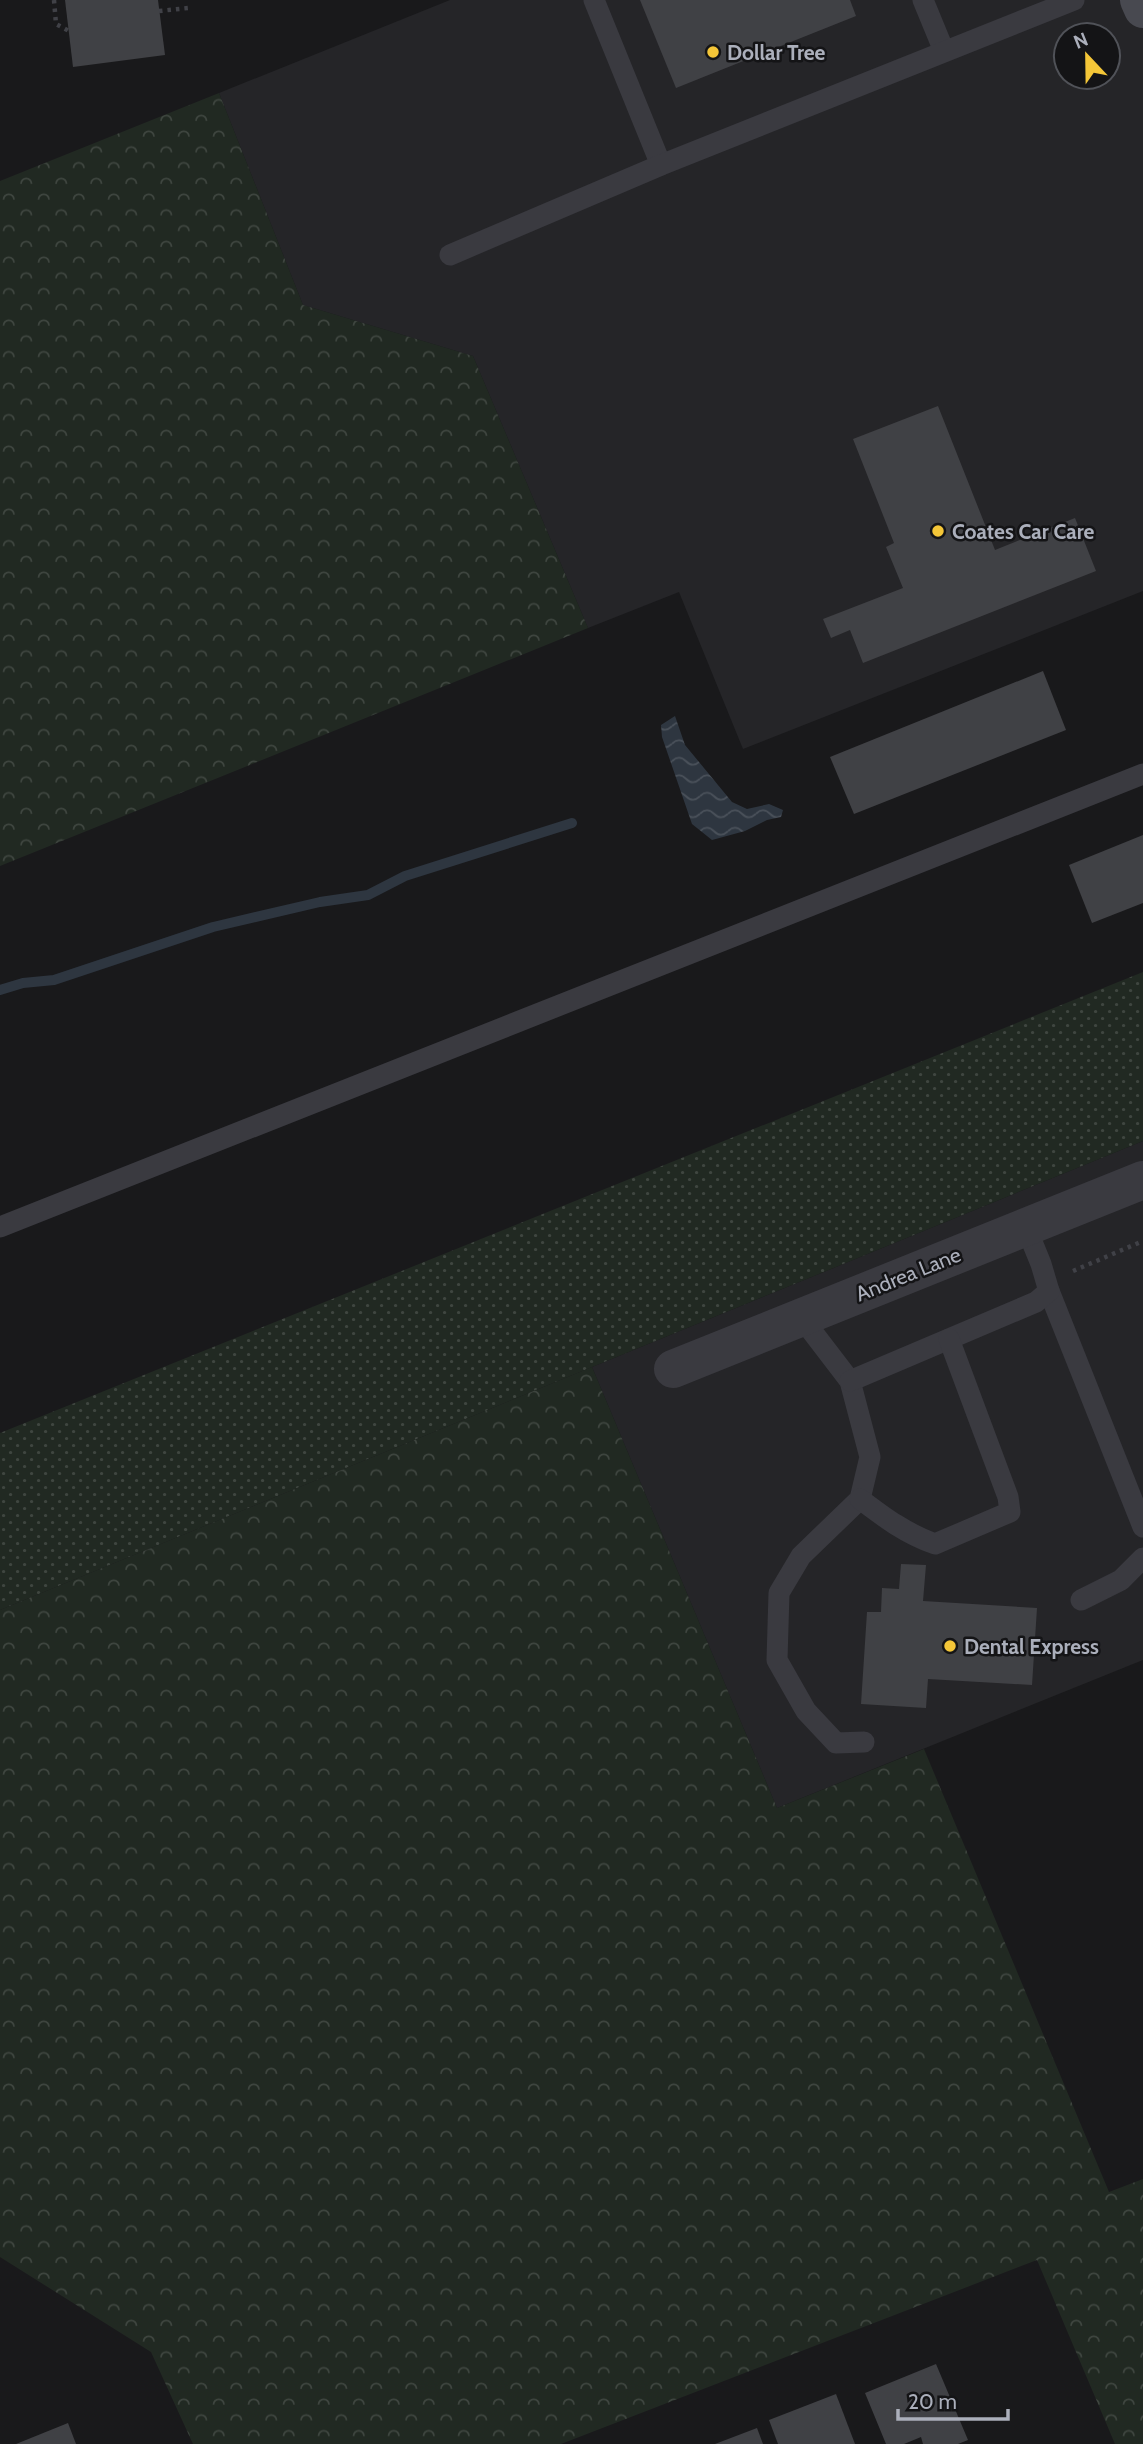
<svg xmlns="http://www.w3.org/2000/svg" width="1143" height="2444" viewBox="0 0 1143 2444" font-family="Cabin,sans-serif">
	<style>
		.built { fill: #252528; fill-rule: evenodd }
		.grass { fill: url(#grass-dots) }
		.forest { fill: url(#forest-crowns) }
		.water { fill: url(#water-waves) }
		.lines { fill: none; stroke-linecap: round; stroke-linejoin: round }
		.stream { stroke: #2e3640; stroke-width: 10 }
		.building { fill: #404145 }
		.path { stroke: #404147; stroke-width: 4.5; stroke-dasharray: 3.5 5; stroke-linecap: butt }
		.lane { stroke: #3a3a40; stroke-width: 21 }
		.street { stroke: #3a3a40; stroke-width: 38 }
		.secondary { stroke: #484950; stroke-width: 38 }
		.poi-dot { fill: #f4c638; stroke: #141416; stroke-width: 2.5 }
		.labels { text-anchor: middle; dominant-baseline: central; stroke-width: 5; stroke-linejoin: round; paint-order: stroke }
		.poi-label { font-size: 21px; font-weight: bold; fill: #abafbb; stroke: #141416; text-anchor: start }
		.street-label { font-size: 21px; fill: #abafbb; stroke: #141416 }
	</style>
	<defs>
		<pattern id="grass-dots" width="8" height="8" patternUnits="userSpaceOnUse" patternTransform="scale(1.75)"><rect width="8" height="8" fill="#212922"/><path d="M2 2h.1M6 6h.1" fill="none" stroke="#3f4640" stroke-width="1.8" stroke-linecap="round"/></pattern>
		<pattern id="forest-crowns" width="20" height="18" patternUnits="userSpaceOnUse" patternTransform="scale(1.75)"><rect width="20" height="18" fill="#212922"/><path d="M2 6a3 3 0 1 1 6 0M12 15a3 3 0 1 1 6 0" fill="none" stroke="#3f4640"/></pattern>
		<pattern id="water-waves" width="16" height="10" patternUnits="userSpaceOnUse" patternTransform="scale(1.75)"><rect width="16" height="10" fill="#2e3640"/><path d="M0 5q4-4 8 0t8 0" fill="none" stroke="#4a515a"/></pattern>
	</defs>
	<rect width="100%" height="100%" fill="#19191b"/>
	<!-- built -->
	<g class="built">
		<path d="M450 0H1143V591L743 749 679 592 588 628 473 356 303 305 219 93ZM1066 35H1108V77H1066Z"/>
		<polygon points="1143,1141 1143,1660 777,1808 592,1367"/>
	</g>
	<!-- grass -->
	<polygon class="grass" points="1143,972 1143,1141 0,1610 0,1433"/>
	<!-- forest -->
	<g class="forest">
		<polygon points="219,93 303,305 473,356 588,628 0,866 0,181"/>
		<polygon points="592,1367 777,1808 924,1749 1109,2192 1143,2179 1143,2444 1115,2444 1037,2260 561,2444 193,2444 151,2352 0,2257 0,1610"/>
	</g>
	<!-- water -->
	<polygon class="water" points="675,716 685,745 732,802 747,809 769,804 783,810 781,817 767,820 745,831 712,840 692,824 662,737 661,725"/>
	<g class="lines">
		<!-- stream -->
		<polyline class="stream" points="0,990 23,983 54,980 213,927 320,902 368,895 405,876 572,823"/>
	</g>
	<!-- building -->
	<g class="building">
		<polygon points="65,0 158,0 165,55 73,67"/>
		<polygon points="640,0 850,0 856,16 676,88"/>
		<polygon points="938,406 995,550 1075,518 1096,571 863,663 850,630 831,638 823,619 903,588 886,547 894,543 853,439"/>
		<polygon points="1043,671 1066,730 854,814 830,757"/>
		<polygon points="1143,835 1143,903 1092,923 1069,865"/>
		<polygon points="901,1564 926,1565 923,1601 1037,1608 1032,1685 928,1679 926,1708 861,1704 867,1612 881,1612 882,1588 899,1589"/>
		<polygon points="936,2364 968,2440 958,2444 923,2444 921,2437 904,2444 886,2444 865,2393"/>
		<polygon points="836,2394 855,2444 778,2444 769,2420"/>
		<polygon points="68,2423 76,2444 16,2444"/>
		<polygon points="757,2428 763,2444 715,2444"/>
	</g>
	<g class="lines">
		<!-- path -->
		<g class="path">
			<polyline points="54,0 56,24 69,31"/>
			<polyline points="159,11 188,8"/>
			<polyline points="1073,1271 1143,1241"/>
		</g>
		<!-- lane -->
		<g class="lane">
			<polyline points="594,0 661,165"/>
			<polyline points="923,0 944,51"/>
			<polyline points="450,255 661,165 1074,0"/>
			<polyline points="0,1227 1143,774"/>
			<polyline points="1049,1291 1143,1527"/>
			<polyline points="801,1317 850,1381 870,1457 860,1499 801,1556 779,1593 777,1660 806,1711 836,1743 864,1742"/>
			<polyline points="850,1381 1036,1302 1049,1291 1041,1264 1026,1227"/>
			<path d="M860 1499C885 1518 905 1533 935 1544L1010 1512 1008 1497 949 1339"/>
			<polyline points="1081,1600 1121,1580 1143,1558"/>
		</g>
		<!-- street -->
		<polyline class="street" points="673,1369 1143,1180"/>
		<!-- secondary -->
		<polyline class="secondary" points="1139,0 1143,9"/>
	</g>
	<!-- markers -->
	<g class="poi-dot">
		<circle cx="713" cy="52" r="7"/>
		<circle cx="938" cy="531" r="7"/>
		<circle cx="950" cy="1646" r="7"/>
	</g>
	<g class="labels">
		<!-- poi labels -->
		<g class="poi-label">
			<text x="727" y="52">Dollar Tree</text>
			<text x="952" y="531">Coates Car Care</text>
			<text x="964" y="1646">Dental Express</text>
		</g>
		<!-- street labels -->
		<g class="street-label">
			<text transform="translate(908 1274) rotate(-22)">Andrea Lane</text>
		</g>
	</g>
	<!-- north arrow -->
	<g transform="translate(1087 56) rotate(338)"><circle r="33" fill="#141416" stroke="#505258" stroke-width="2"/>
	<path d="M0-5L12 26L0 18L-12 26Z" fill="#f4c638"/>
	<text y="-10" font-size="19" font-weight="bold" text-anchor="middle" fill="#abafbb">N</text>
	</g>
	<!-- scale -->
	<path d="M898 2409v10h110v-10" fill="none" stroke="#abafbb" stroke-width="3.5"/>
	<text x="908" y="2409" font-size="21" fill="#abafbb" stroke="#141416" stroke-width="5" paint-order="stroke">20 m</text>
</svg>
